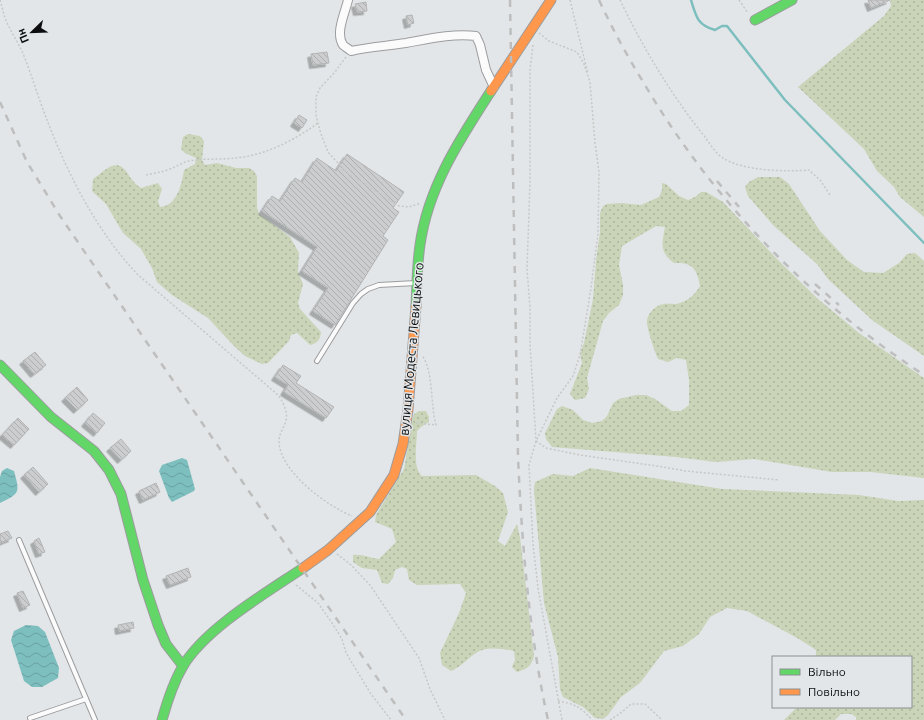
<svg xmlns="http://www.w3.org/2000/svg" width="924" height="720" viewBox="0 0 924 720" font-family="Ubuntu,sans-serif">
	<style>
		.grass { fill: url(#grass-dots) }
		.water { fill: url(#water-waves) }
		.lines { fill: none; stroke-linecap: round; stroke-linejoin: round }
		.stream { stroke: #7dbebf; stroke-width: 2.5 }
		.building { fill: url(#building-back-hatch); stroke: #b3b4b5; filter: url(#shadow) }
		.lane-casing { stroke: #9c9d9f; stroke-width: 6 }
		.street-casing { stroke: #9c9d9f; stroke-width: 10 }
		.fast-casing { stroke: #9c9d9f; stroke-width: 11 }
		.slow-casing { stroke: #9c9d9f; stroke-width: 11 }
		.path { stroke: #c6c7c7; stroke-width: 1.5; stroke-dasharray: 2 2; stroke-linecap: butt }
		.lane { stroke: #fbfbfc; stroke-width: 4 }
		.street { stroke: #fbfbfc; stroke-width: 8 }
		.fast { stroke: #63d668; stroke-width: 9 }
		.slow { stroke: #ff974d; stroke-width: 9 }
		.rail { stroke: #bebebe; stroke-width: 2.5; stroke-dasharray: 7 7; stroke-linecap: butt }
		.labels { text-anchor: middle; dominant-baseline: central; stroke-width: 3; stroke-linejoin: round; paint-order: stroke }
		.street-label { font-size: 13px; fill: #0d0e10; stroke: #e2e6e9 }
	</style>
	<defs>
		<pattern id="grass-dots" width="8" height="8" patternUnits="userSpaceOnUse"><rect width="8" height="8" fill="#c9d4b8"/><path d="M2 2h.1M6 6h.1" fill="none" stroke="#abb59d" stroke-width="1.8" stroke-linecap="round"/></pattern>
		<pattern id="water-waves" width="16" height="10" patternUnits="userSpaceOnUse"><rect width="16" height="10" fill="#7dbebf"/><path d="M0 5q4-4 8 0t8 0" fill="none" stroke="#6ba2a3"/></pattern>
		<pattern id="building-back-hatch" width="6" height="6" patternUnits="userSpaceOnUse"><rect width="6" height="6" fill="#cccdce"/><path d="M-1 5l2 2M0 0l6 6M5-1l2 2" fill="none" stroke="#aeafb0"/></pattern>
		<filter id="shadow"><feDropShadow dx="-3.5" dy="3.5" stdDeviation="0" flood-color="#0004"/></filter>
	</defs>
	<rect width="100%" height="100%" fill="#e3e6e8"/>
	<!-- grass -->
	<g class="grass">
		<polygon points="890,0 924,0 924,217 900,197 894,187 877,171 864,149 798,87 884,16 891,6"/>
		<path d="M188 134 200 136 204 141 202 160 205 165 217 163 236 168H249L254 171 257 176V208L259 214 290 237 299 253 298 272 303 284 298 303 300 309 321 332C320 340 318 343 310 345L297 333 291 335 289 341 268 363 262 364 245 356 235 347 208 318 172 295 157 282 152 268 141 249 123 233 106 204 92 191 93 179C106 170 117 156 128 174 132 180 135 184 141 188L158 183 162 189 158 201 160 207C177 206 182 184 184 170L195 164 196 158 185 153 181 149 183 137Z"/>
		<polygon points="758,177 780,177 789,184 820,231 847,260 864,272 883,273 899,263 907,254 915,253 924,261 924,356 872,320 828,279 817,264 773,225 748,196 745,187 749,182"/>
		<path d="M662 183 666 184 679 196 688 200 695 197 701 192H706L723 202 778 260 818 299 859 333 924 378V478L871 472H832L754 459 716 462 676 457 552 447 546 439 545 433 557 409 562 406 573 410 583 420 592 423 602 421 607 416 613 403 619 399 636 395H646L655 399 672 411H681L689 405V380L686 360 677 358 668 362 658 359C655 352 646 327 647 320 648 315 652 309 658 306 663 303 670 304 676 304 687 302 695 295 700 286 697 268 692 262 674 263 659 252 662 243 665 227L656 226 622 246 619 265 623 285V295L619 305 609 313 603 321 587 378 589 389 585 398 575 400 570 394 582 363 580 353 584 343 593 299 596 261 600 232V213L603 206 607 204 621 203 641 205 659 197 662 190Z"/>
		<path d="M419 411H426L429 417V422L421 427 417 431C417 444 412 467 422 476L476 475 495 486 503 493 508 512 498 541 505 546 517 524 520 537 534 656C531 667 527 669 517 672L512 667 515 660 514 651C505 649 492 647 482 650 471 654 463 666 451 671L442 665 440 653 459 613 466 593 460 584 417 585 409 580 407 569 402 567 395 570 393 578 388 584 382 583 377 570 362 568 353 562V555C362 554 370 558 379 559L396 542 392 529 375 522 376 515 404 469 413 417 414 414Z"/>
		<polygon points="590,468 722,489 859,495 898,501 924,500 924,720 856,720 856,717 851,714 841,714 835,720 784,720 797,707 911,707 911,657 816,657 816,650 799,639 747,611 727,608 710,617 699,634 683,646 664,651 640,683 621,697 608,715 603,719 595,718 583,707 563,697 560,689 558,657 544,603 534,490 535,482 553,474 573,476"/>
	</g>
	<!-- water -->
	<g class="water">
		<polygon points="182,458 187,460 195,489 194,491 172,502 169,498 159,471 162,465"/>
		<path d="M7 468 14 471C20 493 20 493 0 503V477L2 471Z"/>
		<polygon points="26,625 38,626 45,632 59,668 58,678 42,687 32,687 24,681 11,640 14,631"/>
	</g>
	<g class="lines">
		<!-- stream -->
		<path class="stream" d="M691 0C696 16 697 25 715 30L722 26H727L785 100 924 243"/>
	</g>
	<!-- building -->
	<g class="building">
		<polygon points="868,0 890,0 871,8"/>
		<polygon points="366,2 367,11 357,12 355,4"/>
		<polygon points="412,15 414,23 408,25 406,16"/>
		<polygon points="327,52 329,63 313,65 311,54"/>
		<polygon points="299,115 307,120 302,128 294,123"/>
		<polygon points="347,154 404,192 393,208 399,212 383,236 388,240 335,325 313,311 328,288 302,271 317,247 262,211 272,196 280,201 295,178 302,182 317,158 336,171"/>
		<polygon points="35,352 46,365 34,374 23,361"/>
		<polygon points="283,365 301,376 296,383 334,407 326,418 284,392 288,385 275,377"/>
		<polygon points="77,387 88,400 77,410 65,398"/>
		<polygon points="93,413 105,423 97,433 85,423"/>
		<polygon points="18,418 29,429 14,445 2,435"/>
		<polygon points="121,439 131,451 121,460 110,448"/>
		<polygon points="33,467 48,484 39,492 24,475"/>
		<polygon points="156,483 160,492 143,500 139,491"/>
		<polygon points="8,531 12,538 0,543 0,534"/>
		<polygon points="39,538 45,552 39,554 34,541"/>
		<polygon points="188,568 191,577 170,585 166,576"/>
		<polygon points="23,591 30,605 23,608 17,593"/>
		<polygon points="133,622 134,628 119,631 118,625"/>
	</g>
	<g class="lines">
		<!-- lane casing -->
		<g class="lane-casing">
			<g id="lane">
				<polyline points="317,361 353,303 361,294 368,289 379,285 416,283"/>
				<polyline points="19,540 95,720"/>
				<polyline points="30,718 86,699"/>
			</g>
		</g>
		<!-- street casing -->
		<g class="street-casing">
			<path id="street" d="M348 0C345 13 335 33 343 45 345 47 349 49 351 51 369 47 387 46 406 43 428 39 453 33 476 36L480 45 486 70 494 87"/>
		</g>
		<!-- fast casing -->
		<g class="fast-casing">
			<g id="fast">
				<polyline points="755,20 792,0"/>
				<path d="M416 306C417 285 417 265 420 245 428 187 460 139 491 91"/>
				<polyline points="0,365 51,417 94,451 109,470 121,494 143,580 158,625 166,644 183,666"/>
				<path d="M162 720C167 702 173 683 183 666 206 628 266 593 303 568"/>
			</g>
		</g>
		<!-- slow casing -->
		<g class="slow-casing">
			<g id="slow">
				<polyline points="491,91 551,0"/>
				<polyline points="303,568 328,550 370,512 394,475 403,444 408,410 416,306"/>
			</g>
		</g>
		<!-- path -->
		<g class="path">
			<path d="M0 0C2 6 3 12 5 18 10 31 19 43 24 56 33 79 40 103 49 125 70 179 98 232 137 274L278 395C283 402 288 411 286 421 284 428 279 433 279 441 279 471 327 506 352 516"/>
			<polyline points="570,0 588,74"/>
			<path d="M620 0C643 48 672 96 705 137 710 144 716 154 723 158 742 171 787 172 809 170L820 180 830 195"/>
			<polyline points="739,0 748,13"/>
			<polyline points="539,33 549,41 577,52 584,64 590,82 595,143 599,172 598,234 591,288 580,355 573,376 557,398 536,441 529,465 533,544 538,588 562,720"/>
			<polyline points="533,45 530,70 530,182 527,270 530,307 530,344 536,441"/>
			<polyline points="346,57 335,72 320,88 316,97 316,116 321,134 328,152 346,172 399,206 409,207 421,203"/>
			<path d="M146 175C155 173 164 172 172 168 178 166 183 162 189 161 204 158 220 160 235 158 264 156 295 140 318 123"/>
			<path d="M416 423 436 425C430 404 434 373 422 355"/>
			<polyline points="536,441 546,448 580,455 657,466 686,471 779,480"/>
			<polyline points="337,554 351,565 370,585 419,658 430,689 445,720"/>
			<polyline points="296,585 318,603 332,623 342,639 346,653 371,694 391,720"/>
			<path d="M558 701C575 704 581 707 592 720"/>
			<polyline points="610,720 622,712 631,704 645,704 662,720"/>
		</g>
		<!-- lane -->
		<use href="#lane" class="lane"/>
		<!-- street -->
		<use href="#street" class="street"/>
		<!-- fast -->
		<use href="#fast" class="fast"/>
		<!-- slow -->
		<use href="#slow" class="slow"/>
		<!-- rail -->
		<g class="rail">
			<path d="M510 0 518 457C522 545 529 634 548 720"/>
			<path d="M599 0C612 28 626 54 642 80 712 200 808 299 924 375"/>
			<polyline points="0,102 27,162 60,216 406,720"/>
			<polyline points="717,181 739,207"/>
			<polyline points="815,284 839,305"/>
		</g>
	</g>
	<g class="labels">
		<!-- street labels -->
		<g class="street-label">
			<text transform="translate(411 349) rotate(-85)">вулиця Модеста Левицького</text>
		</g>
	</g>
	<!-- legend -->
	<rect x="772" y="656" width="140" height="52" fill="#e2e6e9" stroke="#8d9092"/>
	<rect x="780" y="669" width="20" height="6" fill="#63d668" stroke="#8d9092"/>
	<text x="808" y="676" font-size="12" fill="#0d0e10">Вільно</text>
	<rect x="780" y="689" width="20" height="6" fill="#ff974d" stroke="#8d9092"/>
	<text x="808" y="696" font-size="12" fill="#0d0e10">Повільно</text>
	<!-- north arrow -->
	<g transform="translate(32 32) rotate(247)" stroke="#e2e6e9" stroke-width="3" paint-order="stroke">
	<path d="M0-3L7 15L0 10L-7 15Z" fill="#0d0e10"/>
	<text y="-6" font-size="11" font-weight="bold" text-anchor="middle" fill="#0d0e10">Пн</text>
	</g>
</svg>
